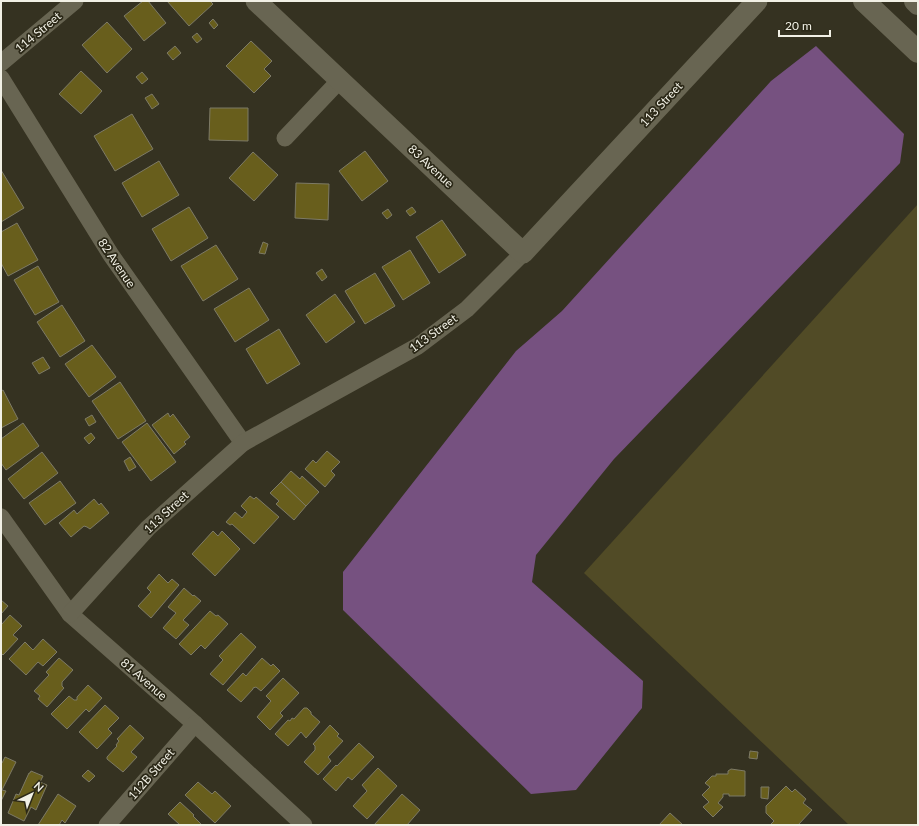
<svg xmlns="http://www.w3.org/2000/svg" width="919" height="826" viewBox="0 0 919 826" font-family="Lato,sans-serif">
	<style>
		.green { fill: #514b26 }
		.water { fill: #765180 }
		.building { fill: #685e1c; stroke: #7d7a66 }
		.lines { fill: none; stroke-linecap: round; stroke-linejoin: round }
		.minor { stroke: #686552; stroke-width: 17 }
		.tertiary { stroke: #686552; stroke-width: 21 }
		.secondary { stroke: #686552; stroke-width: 22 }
		.labels { text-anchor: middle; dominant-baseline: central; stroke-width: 3.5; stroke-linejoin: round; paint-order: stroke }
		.street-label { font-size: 12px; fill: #f1f0e5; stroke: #2b2817 }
	</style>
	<rect width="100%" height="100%" fill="#353221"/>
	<!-- green -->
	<polygon class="green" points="918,204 918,825 849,825 584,573"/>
	<!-- water -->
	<polygon class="water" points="816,46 904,134 900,163 614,459 536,555 532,582 643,681 642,708 576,790 531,794 343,610 343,572 516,351 562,311 771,81"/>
	<!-- building -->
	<g class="building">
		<polygon points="143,1 148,1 166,23 144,41 124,16"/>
		<polygon points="167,1 210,1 213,4 189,26"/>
		<polygon points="213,19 218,25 214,29 209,23"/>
		<polygon points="107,22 132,49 107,73 82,45"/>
		<polygon points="197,33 202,39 197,43 192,37"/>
		<polygon points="251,41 272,61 264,69 271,76 254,93 226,66"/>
		<polygon points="175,46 181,53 173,60 167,53"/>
		<polygon points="81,71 102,91 81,114 59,94"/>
		<polygon points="142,72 148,79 142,84 136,77"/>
		<polygon points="152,94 159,104 152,109 145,98"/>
		<polygon points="210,108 248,108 248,141 209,140"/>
		<polygon points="132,114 153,149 115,171 94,136"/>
		<polygon points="365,151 388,181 362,201 339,171"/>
		<polygon points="253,152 278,175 254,201 229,178"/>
		<polygon points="159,161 179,195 142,217 122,183"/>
		<polygon points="1,170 24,208 1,222"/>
		<polygon points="296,183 329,184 328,220 295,218"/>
		<polygon points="189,207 208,238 171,261 152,229"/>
		<polygon points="412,207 416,212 410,216 406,211"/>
		<polygon points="388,209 392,215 387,219 382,213"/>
		<polygon points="442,220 466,255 439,273 416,237"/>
		<polygon points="17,223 38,260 8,276 1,263 1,232"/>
		<polygon points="263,242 268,244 265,254 259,253"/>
		<polygon points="216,245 238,279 203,301 181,266"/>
		<polygon points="410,250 430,283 403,300 382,267"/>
		<polygon points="38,266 59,302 35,315 14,280"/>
		<polygon points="322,269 327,277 322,281 316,273"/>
		<polygon points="375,273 395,306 365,324 345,291"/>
		<polygon points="249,288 269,320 235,342 214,309"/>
		<polygon points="335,294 355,322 326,343 306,315"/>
		<polygon points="62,305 85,341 60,357 37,322"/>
		<polygon points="279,329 300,364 267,384 246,349"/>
		<polygon points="92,345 116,377 89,397 65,364"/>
		<polygon points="43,357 50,368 39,374 32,363"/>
		<polygon points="120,382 146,421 118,439 92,401"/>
		<polygon points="3,390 18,419 1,428 1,391"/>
		<polygon points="168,413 170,417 173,414 190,437 184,442 186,444 174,454 152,425"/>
		<polygon points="92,415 96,422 89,426 85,419"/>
		<polygon points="23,423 39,446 6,470 1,463 1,439"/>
		<polygon points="147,423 176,462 151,481 122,442"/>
		<polygon points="91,433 95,438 89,444 84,438"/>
		<polygon points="327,451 340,462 331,471 335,475 325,487 305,469 313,460 316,463"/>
		<polygon points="42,452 58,473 24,499 8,479"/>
		<polygon points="130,457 136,467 129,471 124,461"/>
		<polygon points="291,471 300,479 302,476 319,492 306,506 281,482"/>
		<polygon points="60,481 76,503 45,525 29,503"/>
		<polygon points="281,482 306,506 294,520 276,504 279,501 270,493"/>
		<polygon points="250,496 254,499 256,497 279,517 254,544 232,524 230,525 226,522 235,512 242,518 247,512 241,506"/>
		<polygon points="94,499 99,505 101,503 109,513 90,529 87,527 84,526 71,537 59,523 74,510 77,514"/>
		<polygon points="213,531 218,536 222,531 240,549 215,576 192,554"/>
		<polygon points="159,574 168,583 172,579 179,585 151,618 138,606 151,592 147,588"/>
		<polygon points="184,588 193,596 194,595 201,601 183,620 189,625 176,639 163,628 176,613 168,607"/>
		<polygon points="1,600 8,606 1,614"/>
		<polygon points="210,611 216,616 218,615 228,624 205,649 201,645 191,655 179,644"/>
		<polygon points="10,615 22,626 13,635 18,639 3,655 1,653 1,625"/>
		<polygon points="241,633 256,647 223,685 210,674 223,660 219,656"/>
		<polygon points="43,639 57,652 43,666 38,662 26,675 9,659 25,642 33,650"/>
		<polygon points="59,658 73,670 62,682 62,686 64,688 47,707 38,699 40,696 34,691 49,675 46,672"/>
		<polygon points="262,658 271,666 273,664 280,671 261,691 256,687 253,688 253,689 241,702 227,690 243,673 246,676"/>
		<polygon points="283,678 299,693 280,713 283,716 270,730 257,717 271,701 266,696"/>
		<polygon points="88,685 102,698 89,712 86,709 67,729 51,714 69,696 74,700 77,700 77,697"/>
		<polygon points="105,705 119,718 108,729 112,733 97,749 79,732"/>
		<polygon points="304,708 307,708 311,712 311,714 320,722 306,738 301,732 288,746 275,734 288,720 290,721 292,718 294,719"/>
		<polygon points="130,725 144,738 131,752 137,757 123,772 107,759 107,757 117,746 116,745 119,741 117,739"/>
		<polygon points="330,725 339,734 337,736 343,741 328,757 331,761 318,775 304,762 315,750 315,746 313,744"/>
		<polygon points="359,743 374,757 352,780 348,777 336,791 323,779 336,765 337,766"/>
		<polygon points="750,751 758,752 757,759 749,758"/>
		<polygon points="5,757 16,762 2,790 6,791 1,801 1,762 2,763"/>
		<polygon points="378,768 397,786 367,819 353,806 367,791 362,785"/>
		<polygon points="731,769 745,771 745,796 729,796 729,794 723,794 723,797 718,803 723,807 713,817 703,807 709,802 702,795 710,787 705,783 712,776 716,776 716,774 728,774 728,771"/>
		<polygon points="88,770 95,776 89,782 82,776"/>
		<polygon points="31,771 43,776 40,782 47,785 36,810 31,807 24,821 8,813 16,794 19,795 29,773 30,773"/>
		<polygon points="198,782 212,794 215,791 231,806 215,823 185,795"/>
		<polygon points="786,786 792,792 795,789 806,799 803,803 812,810 798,825 772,825 771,824 774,821 766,813 766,806"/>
		<polygon points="761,787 769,787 768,799 761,798"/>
		<polygon points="58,794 76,806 65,823 62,820 59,825 38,825"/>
		<polygon points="402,794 420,810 407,825 374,825"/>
		<polygon points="180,802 194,815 193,816 202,825 180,825 168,814"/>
		<polygon points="670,813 683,825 659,825"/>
	</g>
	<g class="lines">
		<!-- minor -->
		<g class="minor">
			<polyline points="1,63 75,1"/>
			<polyline points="1,78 111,255 243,443"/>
			<polyline points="285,138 340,80"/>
			<polyline points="1,517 70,614 195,724 304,825"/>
			<polyline points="70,614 148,528 243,443 418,346 467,309 523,253"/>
			<polyline points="107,825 195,724"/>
		</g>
		<!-- tertiary -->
		<polyline class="tertiary" points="256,1 523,253 757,1"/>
		<!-- secondary -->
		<g class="secondary">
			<polyline points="864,1 918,52"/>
			<polyline points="915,1 918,4"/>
		</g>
	</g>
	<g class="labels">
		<!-- street labels -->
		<g class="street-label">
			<text transform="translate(38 32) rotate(-40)">114 Street</text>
			<text transform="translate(661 104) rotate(-47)">113 Street</text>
			<text transform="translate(431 166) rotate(43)">83 Avenue</text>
			<text transform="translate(117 263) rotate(56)">82 Avenue</text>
			<text transform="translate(433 333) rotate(-36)">113 Street</text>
			<text transform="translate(166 512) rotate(-43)">113 Street</text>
			<text transform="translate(144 679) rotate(41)">81 Avenue</text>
			<text transform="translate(151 774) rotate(-49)">112B Street</text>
		</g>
	</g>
	<!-- border -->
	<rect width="919" height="826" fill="none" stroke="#f1f0e5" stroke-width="4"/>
	<!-- north arrow -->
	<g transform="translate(32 794) rotate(43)" stroke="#2b2817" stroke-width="3" paint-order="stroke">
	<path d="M0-3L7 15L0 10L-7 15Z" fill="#f1f0e5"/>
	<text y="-6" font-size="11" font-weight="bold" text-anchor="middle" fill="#f1f0e5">N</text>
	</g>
	<!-- scale -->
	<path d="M779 30v6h51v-6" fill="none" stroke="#f1f0e5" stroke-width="2"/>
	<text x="785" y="30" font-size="12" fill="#f1f0e5" stroke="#2b2817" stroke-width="3" paint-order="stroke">20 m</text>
</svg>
